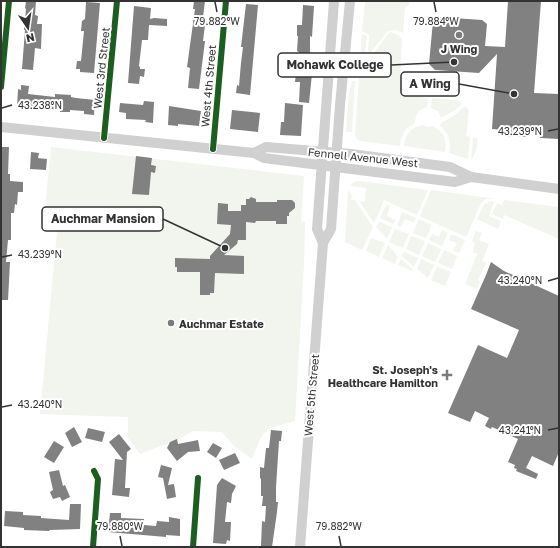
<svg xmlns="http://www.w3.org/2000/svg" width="560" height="548" viewBox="0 0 560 548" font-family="'Golos Text',sans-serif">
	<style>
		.green { fill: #f1f5ed }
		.building { fill: #818181 }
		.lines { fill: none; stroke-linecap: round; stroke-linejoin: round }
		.minor { stroke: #d7d7d7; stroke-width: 7 }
		.secondary { stroke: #d0d0d0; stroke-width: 10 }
		.cycleway-casing { stroke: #fff; stroke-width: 8 }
		.cycleway { stroke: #1b5e20; stroke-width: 6 }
		.ticks { fill: none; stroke: #333; stroke-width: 1.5 }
		.poi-dot { fill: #7a7a7a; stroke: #fff; stroke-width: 1.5 }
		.labels { text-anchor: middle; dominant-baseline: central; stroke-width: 4; stroke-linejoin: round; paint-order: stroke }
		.poi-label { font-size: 11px; font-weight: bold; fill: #333; stroke: #fff }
		.street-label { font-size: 11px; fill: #333; stroke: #fff }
		.ticks-label { font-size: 10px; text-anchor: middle; fill: #333; stroke: #fff; stroke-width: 4; stroke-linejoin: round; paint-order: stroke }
		.leader { fill: none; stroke: #333; stroke-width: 1.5 }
		.callout-dot { fill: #333; stroke: #fff; stroke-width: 1.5 }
		.callout { fill: #fff; stroke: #333; stroke-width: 1.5 }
		.callout-label { font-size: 12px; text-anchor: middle; font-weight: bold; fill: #333 }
	</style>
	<rect width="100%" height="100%" fill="#fff"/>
	<!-- green -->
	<g class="green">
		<polygon points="365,1 410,1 409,5 405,8 403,33 396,30 388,31 370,53 368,51 369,35 362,31"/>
		<path d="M391 32 396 34 402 38 400 77 405 83V94L409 97 417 96 419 97 428 98 427 107C419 109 415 114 415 123 405 128 401 135 400 146L360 141 357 139 355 135 362 34 367 36 365 54 366 57 369 58 371 57 388 34Z"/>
		<polygon points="352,81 355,81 352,132 346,132 349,94"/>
		<polygon points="432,98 457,100 462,104 455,110 441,118 438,111 431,108"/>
		<path d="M465 106 469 110 466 136 470 137 468 159 449 153C452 142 449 133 440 126L441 123 454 116Z"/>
		<path d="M423 125 428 127 432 126C443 131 448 140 445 152L404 146C405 135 411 127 423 125Z"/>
		<path d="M473 138H477C478 147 476 153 471 160Z"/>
		<polygon points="51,147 304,176 301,221 305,222 304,264 295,421 269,428 260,439 252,459 234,446 222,432 193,431 179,439 140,454 128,438 128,417 40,414 57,231 43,229"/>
		<polygon points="359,181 428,190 417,215 384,200 374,223 359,201 365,202 366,188 350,186 354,182"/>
		<polygon points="348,190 352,195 351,200 355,200 373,227 362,250 345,242"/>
		<polygon points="431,190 496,199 486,199 481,203 466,237 420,216"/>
		<polygon points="504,200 559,207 559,239 504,215 503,219 492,214 497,203 502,205"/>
		<polygon points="491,201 494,202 489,216 501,221 498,229 477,219 484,205"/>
		<polygon points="386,205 390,206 387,216 395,220 393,224 380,218"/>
		<polygon points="402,212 416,218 414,223 405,219 401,227 397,225"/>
		<polygon points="419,219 432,225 426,238 413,233"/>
		<polygon points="379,222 392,227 387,239 376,227"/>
		<polygon points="395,229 409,234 403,248 389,242"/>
		<polygon points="442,230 448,233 442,246 429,240 432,234 439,237"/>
		<polygon points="476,231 482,233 479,240 489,244 482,261 486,263 478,280 480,282 477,289 465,284 477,254 473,252 475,243 472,241"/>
		<polygon points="451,234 465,240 459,253 453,251 457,243 449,240"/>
		<polygon points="411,236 425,241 419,255 406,249"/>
		<polygon points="371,238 385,243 379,257 366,251"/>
		<polygon points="428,243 441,249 435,262 422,256"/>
		<polygon points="388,245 398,257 395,264 382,258"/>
		<polygon points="444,250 457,256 452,269 438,263"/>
		<polygon points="404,252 418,258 414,267 402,256"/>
		<polygon points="401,259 413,270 412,271 398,265"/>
		<polygon points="421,259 434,265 428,278 417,269"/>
		<polygon points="437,267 451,272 445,286 431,280"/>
	</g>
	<!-- building -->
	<g class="building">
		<polygon points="26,1 36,1 35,15 38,16 37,24 42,24 41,49 35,48 33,70 22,69 25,30 24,30 26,9 25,8"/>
		<polygon points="194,1 205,1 203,17 206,17 203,41 205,41 199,89 188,88 190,68 187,67 195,9 193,9"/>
		<polygon points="508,1 541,1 534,93 559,94 559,139 540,138 541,132 527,132 527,137 505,136 505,130 492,129 497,54 479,73 435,70 429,64 433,21 439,17 482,20 487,24 485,46 505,47"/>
		<polygon points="86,2 100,3 94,73 80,72 80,69 76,69 77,61 81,61 84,31 81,31 82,21 85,19"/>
		<polygon points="246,4 258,5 250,95 236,93 237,85 239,86 241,63 243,47 241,47"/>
		<polygon points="303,5 314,6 312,37 310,36 310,59 300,58 300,53 297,51 298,36 297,36 297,25 302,25"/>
		<polygon points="134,6 151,8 150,19 154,18 167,19 167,26 149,25 148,40 142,40 139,66 140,67 140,69 145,69 144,77 140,76 139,84 128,83"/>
		<polygon points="296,73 312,74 309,103 299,102 300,82 295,82"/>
		<polygon points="21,85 29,86 28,94 55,97 55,94 71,95 71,97 76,98 95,100 94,115 84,114 84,111 70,110 70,112 60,112 60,110 43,108 43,110 17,108 18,89 21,90"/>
		<polygon points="144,101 154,102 153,123 145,122 146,120 126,119 126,113 119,112 120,103 143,105"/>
		<polygon points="285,103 303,105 301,136 280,135 281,122 284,122"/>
		<polygon points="169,106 201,111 199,126 178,124 178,126 168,125"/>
		<polygon points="232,110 260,113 258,132 230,129"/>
		<polygon points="1,147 9,147 8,174 10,174 10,181 23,182 23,192 18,192 17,205 15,204 14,213 11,213 11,240 8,240 6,262 10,262 8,300 1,300"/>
		<polygon points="31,152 39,153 38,158 47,159 46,170 30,169"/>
		<polygon points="136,156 152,158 151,165 156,166 155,173 151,172 149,195 132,194"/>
		<polygon points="251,197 256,199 256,202 277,202 277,200 292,200 295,203 295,208 289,213 289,216 287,216 287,224 276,224 276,221 256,221 255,223 246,222 246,240 238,240 237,244 224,255 244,256 244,274 215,273 214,293 210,293 210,295 200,295 200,272 177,272 177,267 175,267 175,258 210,259 210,256 230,234 231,225 217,224 218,203 228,204 228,211 241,211 241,205 246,205 246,199 249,199"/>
		<polygon points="491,262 504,271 559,296 559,452 553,466 532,456 526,468 538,474 536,479 516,471 517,469 514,468 515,465 508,462 518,439 492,427 491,429 485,426 489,418 475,411 470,422 448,413 478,345 507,358 519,330 471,309 486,275"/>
		<polygon points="74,427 82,442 72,447 65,433"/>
		<polygon points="88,428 105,432 102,442 85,438"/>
		<polygon points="271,430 282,431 281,441 279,441 276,487 276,502 278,502 277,512 272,547 261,546 262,521 265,522 266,506 262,506 263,496 261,496 261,479 260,478 260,467 264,468 266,448 269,448"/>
		<polygon points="119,434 131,449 127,452 125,488 130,488 129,497 112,495 115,459 123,460 109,442"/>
		<polygon points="177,439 178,444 198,440 200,451 188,452 177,461 167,448 170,442"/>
		<polygon points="54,441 64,447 54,463 44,457"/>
		<polygon points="213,443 222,448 216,458 207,452"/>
		<polygon points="235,453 240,463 224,470 219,460"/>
		<polygon points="161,465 172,468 168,485 174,484 176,497 167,499 163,478 158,477"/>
		<polygon points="59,470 63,486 65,485 70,497 62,501 60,497 53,499 50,492 53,490 49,472"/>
		<polygon points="222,478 236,486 232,494 231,503 227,502 225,522 231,522 230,541 227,540 226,544 213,543 217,485"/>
		<polygon points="70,504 81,504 80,529 50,530 49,531 24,530 24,528 4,526 5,511 23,512 23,515 41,516 41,518 69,520"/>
		<polygon points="110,513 121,513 121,518 144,519 144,525 156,526 157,521 169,522 169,517 180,519 180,536 166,535 166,537 108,532"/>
	</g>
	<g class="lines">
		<!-- minor -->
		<g class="minor">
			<polyline points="1,87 9,1"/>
			<polyline points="104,138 117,1"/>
			<polyline points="213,149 226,1"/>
			<polyline points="93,547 98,479 94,471"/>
			<polyline points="193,547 198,478"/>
		</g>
		<!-- secondary -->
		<g class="secondary">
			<polyline points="1,127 254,153 264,158 455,182 471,177"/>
			<polyline points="254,153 266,147 351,154 450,167 471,177 559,189"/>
			<polyline points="323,243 317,229 334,1"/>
			<polyline points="300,547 323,243 331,229 340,105 350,1"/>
		</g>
		<!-- cycleway casing -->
		<g class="cycleway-casing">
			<g id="cycleway">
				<polyline points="1,87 9,1"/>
				<polyline points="104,138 117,1"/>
				<polyline points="213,149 226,1"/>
				<polyline points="93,547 98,479 94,471"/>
				<polyline points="193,547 198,478"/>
			</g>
		</g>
		<!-- cycleway -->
		<use href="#cycleway" class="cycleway"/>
	</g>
	<!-- ticks -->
	<path class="ticks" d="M215 2 217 12M434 2 436 12M2 108 12 105M548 131 558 129M2 257 12 255M548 281 558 278M2 407 12 405M548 430 558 428M120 536 122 546M339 536 341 546"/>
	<!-- markers -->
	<g class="poi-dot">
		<circle cx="459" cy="35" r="4"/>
		<circle cx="171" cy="323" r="4"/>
		<path d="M445 369h4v4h4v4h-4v4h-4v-4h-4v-4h4z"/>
	</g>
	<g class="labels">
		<!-- poi labels -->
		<g class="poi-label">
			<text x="459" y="48">J Wing</text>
			<text x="179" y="323" text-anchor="start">Auchmar Estate</text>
			<text x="438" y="369" text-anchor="end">St. Joseph's<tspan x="438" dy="13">Healthcare Hamilton</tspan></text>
		</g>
		<!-- street labels -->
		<g class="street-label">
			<text transform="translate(101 68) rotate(-84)">West 3rd Street</text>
			<text transform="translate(208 86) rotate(-85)">West 4th Street</text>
			<text transform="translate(363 157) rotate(6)">Fennell Avenue West</text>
			<text transform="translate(311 395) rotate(-85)">West 5th Street</text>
		</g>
	</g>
	<g class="ticks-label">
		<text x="217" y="25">79.882°W</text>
		<text x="436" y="25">79.884°W</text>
		<text x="40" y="109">43.238°N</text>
		<text x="520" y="135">43.239°N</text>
		<text x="40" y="258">43.239°N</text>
		<text x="520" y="284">43.240°N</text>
		<text x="40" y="408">43.240°N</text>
		<text x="520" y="434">43.241°N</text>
		<text x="120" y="530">79.880°W</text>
		<text x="339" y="530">79.882°W</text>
	</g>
	<!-- callouts -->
	<path class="leader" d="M454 62L391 65M514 94L459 84M225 248L163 219"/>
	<g class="callout-dot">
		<circle cx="454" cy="62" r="4"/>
		<circle cx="514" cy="94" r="4"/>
		<circle cx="225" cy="248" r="4"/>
	</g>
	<g class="callout">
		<rect x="278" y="53" width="113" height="24" rx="4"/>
		<rect x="401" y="72" width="58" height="24" rx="4"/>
		<rect x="42" y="207" width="121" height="24" rx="4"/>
	</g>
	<g class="callout-label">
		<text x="335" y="69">Mohawk College</text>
		<text x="430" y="88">A Wing</text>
		<text x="103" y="223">Auchmar Mansion</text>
	</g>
	<!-- border -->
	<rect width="560" height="548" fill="none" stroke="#333333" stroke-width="4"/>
	<!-- north arrow -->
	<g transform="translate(28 28) rotate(167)" stroke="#ffffff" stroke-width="3" paint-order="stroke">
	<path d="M0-3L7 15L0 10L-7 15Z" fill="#333333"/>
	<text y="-6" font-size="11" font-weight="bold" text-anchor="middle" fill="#333333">N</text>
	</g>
</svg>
